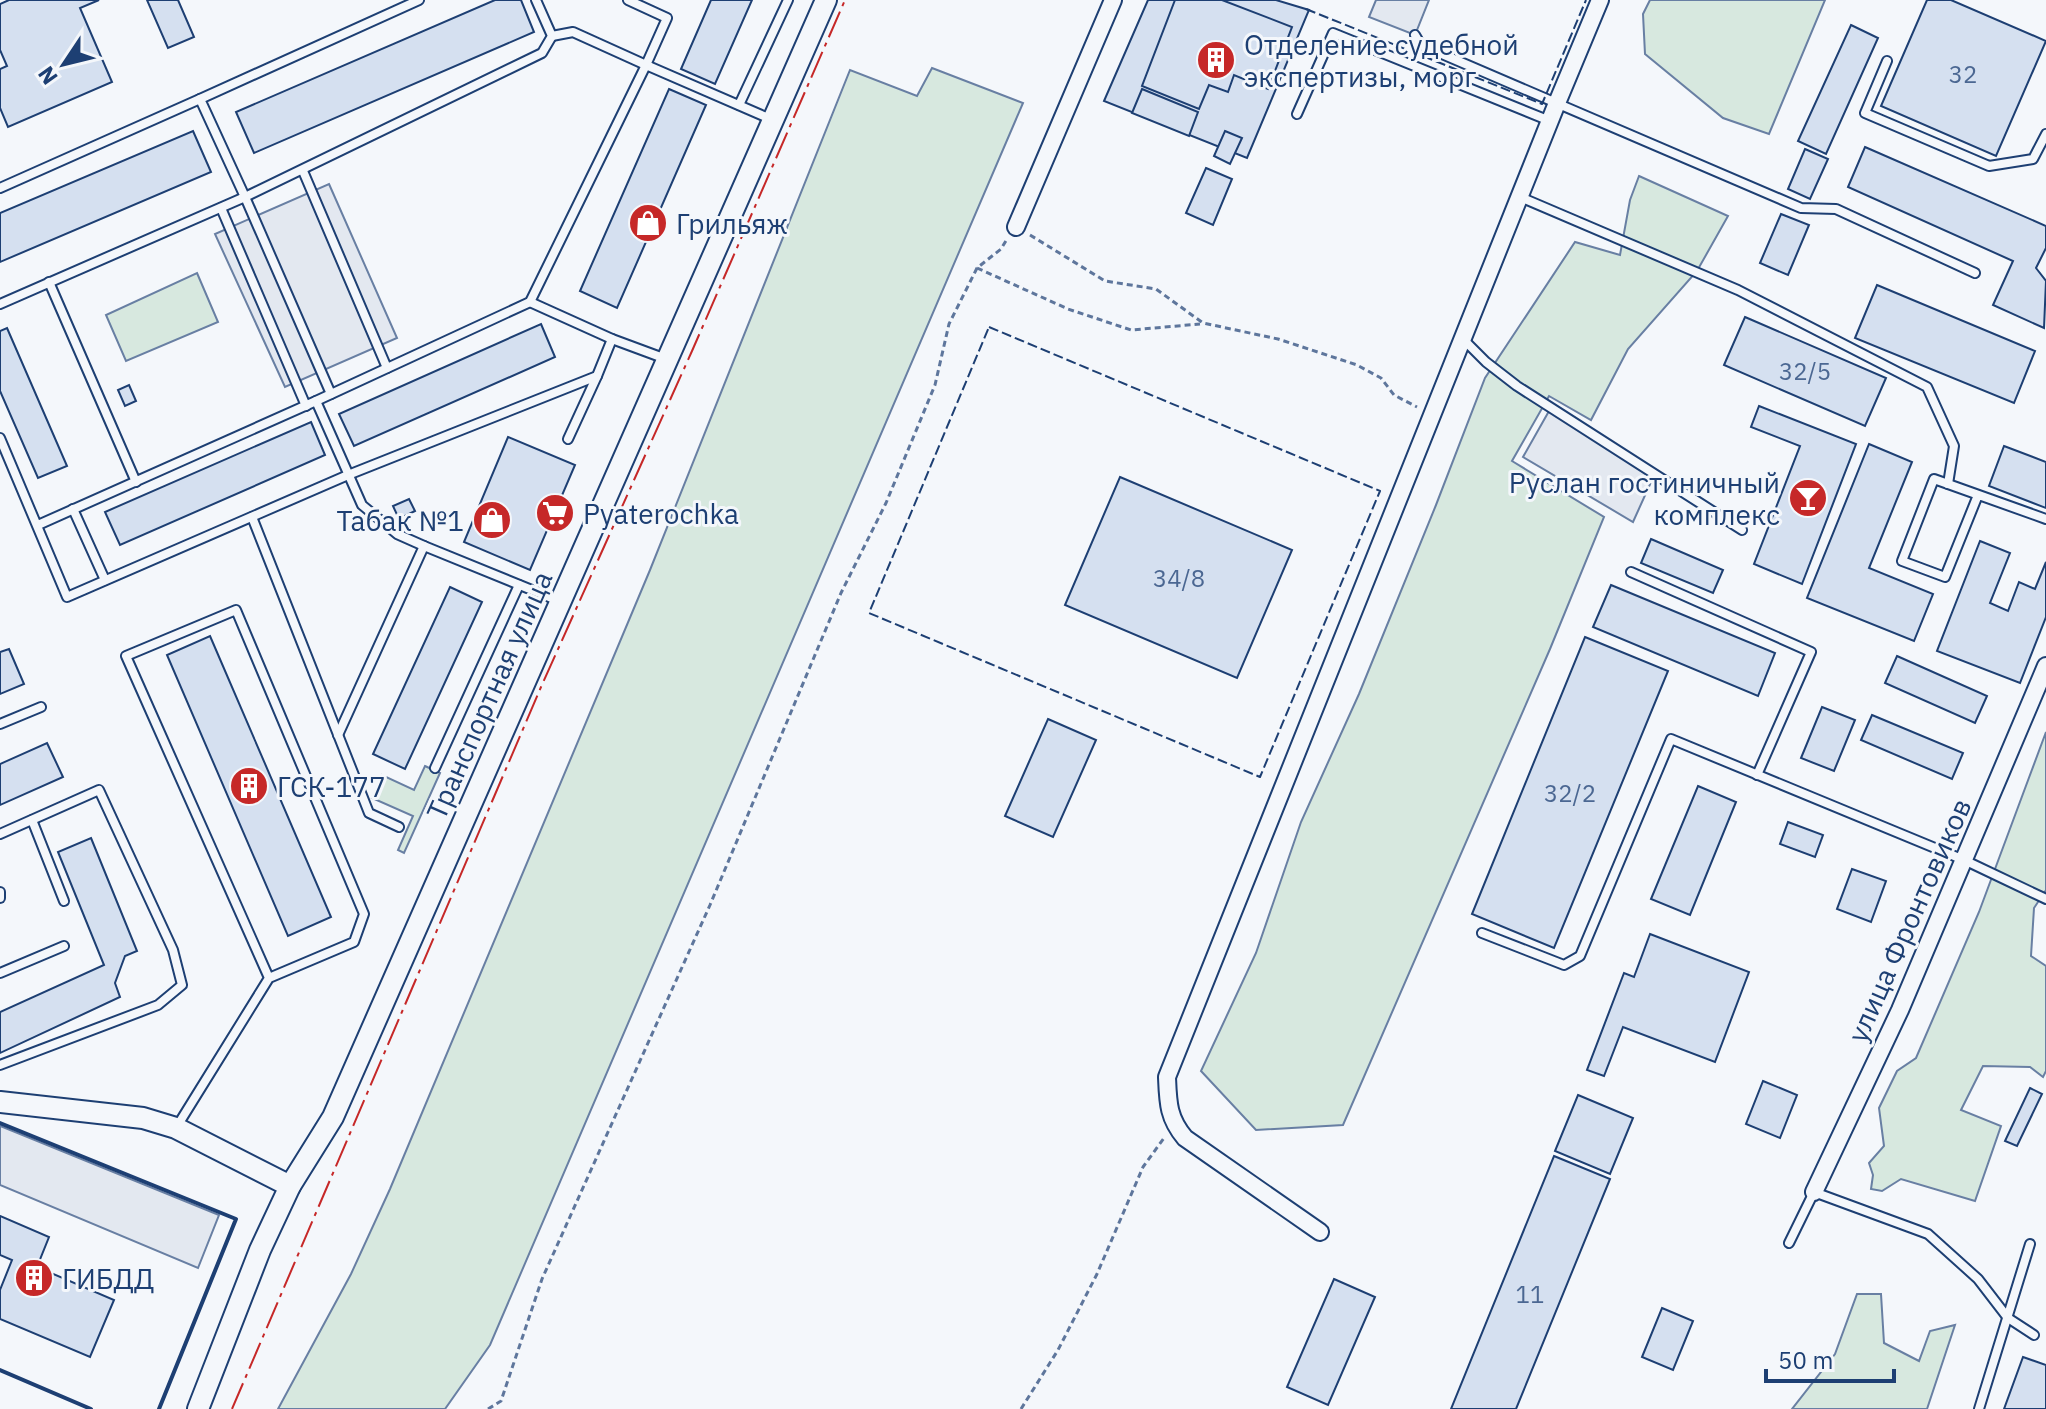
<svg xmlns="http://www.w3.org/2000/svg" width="2046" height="1409" viewBox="0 0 2046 1409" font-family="'IBM Plex Sans',sans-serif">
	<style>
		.green { fill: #d7e8df; stroke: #687fa3; stroke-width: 2 }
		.parking { fill: #e3e8f0; stroke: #687fa3; stroke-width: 2 }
		.building { fill: #d5e0f0; stroke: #1d3f73; stroke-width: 2 }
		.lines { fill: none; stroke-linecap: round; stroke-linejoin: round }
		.service-casing { stroke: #1d3f73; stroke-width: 12 }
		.minor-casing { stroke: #1d3f73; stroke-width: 20 }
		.tertiary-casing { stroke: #1d3f73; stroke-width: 24 }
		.path { stroke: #5e769c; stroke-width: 3; stroke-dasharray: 6 4; stroke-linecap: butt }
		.service { stroke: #f4f7fb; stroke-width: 8 }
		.minor { stroke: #f4f7fb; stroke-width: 16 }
		.tertiary { stroke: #f4f7fb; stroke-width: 20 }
		.fence { stroke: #1d3f73; stroke-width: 2; stroke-dasharray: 10 4; stroke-linecap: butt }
		.wall { stroke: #1d3f73; stroke-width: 4 }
		.power { stroke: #c62828; stroke-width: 2; stroke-dasharray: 28 6 4 6; stroke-linecap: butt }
		.labels { text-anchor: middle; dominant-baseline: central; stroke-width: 6; stroke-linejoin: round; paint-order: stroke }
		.number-label { font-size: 24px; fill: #4b6792 }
		.poi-label { font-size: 28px; fill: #1d3f73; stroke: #f4f7fb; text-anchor: start }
		.street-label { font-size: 28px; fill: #1d3f73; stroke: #f4f7fb }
	</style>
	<rect width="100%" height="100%" fill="#f4f7fb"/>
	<!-- green -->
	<g class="green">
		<polygon points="1650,0 1825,0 1769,134 1723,118 1645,54 1643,14"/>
		<polygon points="932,68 1023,103 490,1345 445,1409 278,1409 351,1274 390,1189 650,570 850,70 917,96"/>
		<polygon points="1639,176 1728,216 1697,271 1628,349 1591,420 1549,396 1512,461 1604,517 1550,649 1343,1125 1256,1130 1201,1071 1256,953 1301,822 1359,694 1436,505 1485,378 1575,242 1620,255 1630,200"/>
		<polygon points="197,273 218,322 126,361 106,315"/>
		<polygon points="2046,732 2046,890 2034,908 2031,956 2046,966 2046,1071 2043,1077 2030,1067 1983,1066 1961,1110 2001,1126 1975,1201 1901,1179 1882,1191 1871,1189 1873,1175 1869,1163 1884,1146 1879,1108 1897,1071 1916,1058 1979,912"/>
		<polygon points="425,766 440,773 404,853 398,850 413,816 372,798 382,775 414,790"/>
		<polygon points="1857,1294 1881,1294 1884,1343 1919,1361 1930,1331 1955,1325 1927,1409 1792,1409 1835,1354"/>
	</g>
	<!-- parking -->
	<g class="parking">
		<polygon points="1376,0 1429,0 1415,35 1369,17"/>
		<polygon points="329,184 397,338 285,387 215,234"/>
		<polygon points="1553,404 1656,471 1633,522 1523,457"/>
		<polygon points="0,1126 219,1215 198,1268 0,1185"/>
	</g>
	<!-- building -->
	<g class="building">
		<polygon points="9,0 99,0 80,8 112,82 8,127 0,108 0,69 7,66 0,50 0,4"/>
		<polygon points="147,0 178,0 194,37 168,48"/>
		<polygon points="495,0 521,0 534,32 254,153 236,112"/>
		<polygon points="711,0 752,0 715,84 681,69"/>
		<polygon points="1148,0 1276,0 1309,10 1247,158 1104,101"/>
		<polygon points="1175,0 1222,0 1292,27 1268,89 1234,75 1228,92 1209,85 1199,109 1142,86"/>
		<polygon points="1927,0 1951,0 2046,41 1996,156 1881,106"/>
		<polygon points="1851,25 1878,38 1826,154 1798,141"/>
		<polygon points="669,89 706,105 617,308 580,291"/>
		<polygon points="1142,89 1198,112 1189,136 1132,113"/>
		<polygon points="193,131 211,172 0,262 0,213"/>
		<polygon points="1225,131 1242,138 1230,164 1214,156"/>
		<polygon points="1865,147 2046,226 2046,248 2036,268 2046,281 2044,328 1993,305 2013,261 1848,187"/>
		<polygon points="1805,149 1828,159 1810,199 1788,189"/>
		<polygon points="1206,168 1232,179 1213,225 1186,213"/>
		<polygon points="1781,214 1809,225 1788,275 1760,263"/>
		<polygon points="1877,285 2035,351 2014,403 1855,338"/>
		<polygon points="1745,317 1886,378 1865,426 1724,365"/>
		<polygon points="541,324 555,357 354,446 339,414"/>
		<polygon points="7,328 67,466 38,478 0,391 0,331"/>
		<polygon points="129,385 136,401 125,406 118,390"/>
		<polygon points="1759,406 1856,444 1802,584 1754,564 1800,446 1751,427"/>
		<polygon points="311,422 325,455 120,545 105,512"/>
		<polygon points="508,437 575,465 530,570 464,542"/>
		<polygon points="1869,444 1912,462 1869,568 1933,594 1914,641 1807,598"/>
		<polygon points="2004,446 2046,462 2046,508 1989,486"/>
		<polygon points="1120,477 1292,550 1237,678 1065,605"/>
		<polygon points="409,499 415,511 399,519 393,506"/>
		<polygon points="1651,539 1723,570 1713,593 1641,563"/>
		<polygon points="1980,541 2010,553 1990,603 2008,611 2019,582 2035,589 2046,562 2046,617 2020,683 1937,651"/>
		<polygon points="1611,585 1775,653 1758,696 1593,627"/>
		<polygon points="450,587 482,602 405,769 373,754"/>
		<polygon points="210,636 331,917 288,936 167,655"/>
		<polygon points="1585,637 1668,671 1554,948 1472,914"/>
		<polygon points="9,649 24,684 0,694 0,652"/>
		<polygon points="1897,656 1987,696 1975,723 1885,683"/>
		<polygon points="1822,707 1855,720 1834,771 1801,758"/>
		<polygon points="1872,715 1963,753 1952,779 1861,740"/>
		<polygon points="1048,719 1096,740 1053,837 1005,816"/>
		<polygon points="47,743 63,777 0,805 0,764"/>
		<polygon points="1698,786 1736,802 1690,915 1651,899"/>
		<polygon points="1788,822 1823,835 1815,857 1780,844"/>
		<polygon points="91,838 137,951 125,956 115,983 120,997 0,1053 0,1012 104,965 58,852"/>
		<polygon points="1852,869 1886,881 1871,922 1837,909"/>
		<polygon points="1650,934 1749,972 1715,1062 1623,1027 1604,1076 1587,1070 1624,973 1634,977"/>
		<polygon points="1763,1081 1797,1095 1780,1138 1746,1124"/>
		<polygon points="2030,1088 2042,1094 2017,1146 2005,1141"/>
		<polygon points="1578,1095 1633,1118 1610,1174 1555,1151"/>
		<polygon points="1554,1156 1610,1179 1516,1409 1451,1409"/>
		<polygon points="0,1216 49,1237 37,1267 114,1300 90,1357 0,1319 0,1290 12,1260 0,1255"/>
		<polygon points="1334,1279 1375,1297 1328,1405 1287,1387"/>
		<polygon points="1662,1308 1693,1321 1673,1370 1642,1357"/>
		<polygon points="2023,1357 2046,1365 2046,1409 2004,1409"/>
	</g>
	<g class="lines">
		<!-- service casing -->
		<g class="service-casing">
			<g id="service">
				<polyline points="419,0 200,99 245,197 542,53 552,36 536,0"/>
				<polyline points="1415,35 1421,45 1801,208 1836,209 1975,273"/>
				<polyline points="552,36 573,32 646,65 667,18 628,0"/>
				<polyline points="1887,61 1865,113 1989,166 2033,159 2046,134"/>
				<polyline points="739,105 788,0"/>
				<polyline points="1297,114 1333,33 1550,121"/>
				<polyline points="303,171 387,368"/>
				<polyline points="0,188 200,99"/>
				<polyline points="1520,197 1738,290 1927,387 1954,446 1948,484"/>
				<polyline points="221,208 306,406"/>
				<polyline points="49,282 136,482"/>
				<polyline points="530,302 612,339 666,359"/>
				<polyline points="0,304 245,197 331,394"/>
				<polyline points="1464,340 1486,362 1517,386 1742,530"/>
				<polyline points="316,401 362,505 397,534 424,546"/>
				<polyline points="0,438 67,597 348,475 597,376 612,339"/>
				<polyline points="568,439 597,376"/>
				<polyline points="1978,495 1945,577 1902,561 1934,479 2046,519"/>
				<polyline points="73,509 105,580"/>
				<polyline points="252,517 369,813 399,827"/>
				<polyline points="38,525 316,401 530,302 646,65 773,120"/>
				<polyline points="1631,572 1811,652 1757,775"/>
				<polyline points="0,724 41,707"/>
				<polyline points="338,735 424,546 559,601"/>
				<polyline points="435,768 519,585"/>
				<polyline points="32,820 64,901"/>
				<polyline points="0,834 99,790 173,950 182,985 158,1005 0,1065"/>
				<polyline points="0,892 0,898"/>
				<polyline points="1482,933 1564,965 1580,956 1671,739 1964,860 2046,899"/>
				<polyline points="0,973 64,946"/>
				<polyline points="176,1128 269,978 354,942 364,914 236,610 126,656 269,978"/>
				<polyline points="1789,1243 1814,1192 1928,1234 1978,1279 2008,1318 2034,1335"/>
				<polyline points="1979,1409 2030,1244"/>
			</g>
		</g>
		<!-- minor casing -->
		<g class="minor-casing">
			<g id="minor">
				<polyline points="1016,227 1113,0"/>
				<polyline points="1814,1192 1900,1010 2046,666"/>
				<path d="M1320 1232 1185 1138C1168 1118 1168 1102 1167 1077L1557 103 1600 0"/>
			</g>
		</g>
		<!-- tertiary casing -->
		<g class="tertiary-casing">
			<g id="tertiary">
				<polyline points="0,1102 143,1118 176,1128 290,1186"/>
				<polyline points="198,1409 260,1250 290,1186 333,1117 826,0"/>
			</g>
		</g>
		<!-- path -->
		<g class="path">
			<polyline points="1030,235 1105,281 1156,289 1203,323 1278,339 1357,365 1381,378 1394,395 1417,407"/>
			<polyline points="977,268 1068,309 1131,330 1200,324"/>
			<polyline points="488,1409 501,1401 542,1279 710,905 841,593 886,503 935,385 949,324 977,268 1001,249 1007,239"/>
			<polyline points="1021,1409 1058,1350 1097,1274 1143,1167 1164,1138"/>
		</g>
		<!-- service -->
		<use href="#service" class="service"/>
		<!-- minor -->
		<use href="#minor" class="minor"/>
		<!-- tertiary -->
		<use href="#tertiary" class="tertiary"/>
		<!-- fence -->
		<g class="fence">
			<polyline points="1306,9 1542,104 1586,0"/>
			<polygon points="989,327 1380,491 1260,777 869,613"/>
		</g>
		<!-- wall -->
		<g class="wall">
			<polyline points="0,1123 236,1219 159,1409"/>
			<polyline points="0,1370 91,1409"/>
		</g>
		<!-- power -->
		<polyline class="power" points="232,1409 541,687 692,351 845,0"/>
	</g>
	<!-- icons -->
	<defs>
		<g id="building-disc" transform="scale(2)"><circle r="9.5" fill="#c62828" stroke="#f4f7fb"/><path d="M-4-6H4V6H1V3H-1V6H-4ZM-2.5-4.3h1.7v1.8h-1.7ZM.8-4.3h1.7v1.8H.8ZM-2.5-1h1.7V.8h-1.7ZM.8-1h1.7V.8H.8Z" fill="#fff"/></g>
		<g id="shop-disc" transform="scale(2)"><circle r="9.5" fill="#c62828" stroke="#f4f7fb"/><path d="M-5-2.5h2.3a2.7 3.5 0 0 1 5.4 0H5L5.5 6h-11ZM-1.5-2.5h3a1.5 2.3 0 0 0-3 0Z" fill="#fff"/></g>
		<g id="bar-disc" transform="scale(2)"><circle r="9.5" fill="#c62828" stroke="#f4f7fb"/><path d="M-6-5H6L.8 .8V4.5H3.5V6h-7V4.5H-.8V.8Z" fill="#fff"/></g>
		<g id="supermarket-disc" transform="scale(2)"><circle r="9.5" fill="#c62828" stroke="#f4f7fb"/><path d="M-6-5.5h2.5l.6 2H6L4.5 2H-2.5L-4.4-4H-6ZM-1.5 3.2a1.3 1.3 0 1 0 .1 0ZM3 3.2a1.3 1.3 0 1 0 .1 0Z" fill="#fff"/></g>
	</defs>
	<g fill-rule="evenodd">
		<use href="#building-disc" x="1216" y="60"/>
		<use href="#shop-disc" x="648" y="223"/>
		<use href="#bar-disc" x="1808" y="498"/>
		<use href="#supermarket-disc" x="555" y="513"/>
		<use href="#shop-disc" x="492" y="520"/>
		<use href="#building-disc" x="249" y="786"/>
		<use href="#building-disc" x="34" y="1278"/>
	</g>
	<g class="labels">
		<!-- number labels -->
		<g class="number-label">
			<text x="1963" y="74">32</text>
			<text x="1805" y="371">32/5</text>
			<text x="1179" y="578">34/8</text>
			<text x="1570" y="793">32/2</text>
			<text x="1530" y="1294">11</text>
		</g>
		<!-- poi labels -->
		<g class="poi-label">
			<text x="1244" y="44">Отделение судебной<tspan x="1244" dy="32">экспертизы, морг</tspan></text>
			<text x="676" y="223">Грильяж</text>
			<text x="1780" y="482" text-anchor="end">Руслан гостиничный<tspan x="1780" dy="32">комплекс</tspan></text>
			<text x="583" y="513">Pyaterochka</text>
			<text x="464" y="520" text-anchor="end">Табак №1</text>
			<text x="277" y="786">ГСК-177</text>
			<text x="62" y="1278">ГИБДД</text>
		</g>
		<!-- street labels -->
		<g class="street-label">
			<text transform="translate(489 695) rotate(-66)">Транспортная улица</text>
			<text transform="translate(1909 920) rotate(-66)">улица Фронтовиков</text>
		</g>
	</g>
	<!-- north arrow -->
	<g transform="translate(64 64) rotate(235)" stroke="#f4f7fb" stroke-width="6" paint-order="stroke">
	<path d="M0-6L14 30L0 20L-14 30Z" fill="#1d3f73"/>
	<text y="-12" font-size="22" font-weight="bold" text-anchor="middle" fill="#1d3f73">N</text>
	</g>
	<!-- scale -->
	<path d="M1766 1369v12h128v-12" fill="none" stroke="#1d3f73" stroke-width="4"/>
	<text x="1778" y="1369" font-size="24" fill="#1d3f73" stroke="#f4f7fb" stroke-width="6" paint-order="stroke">50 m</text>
</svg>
